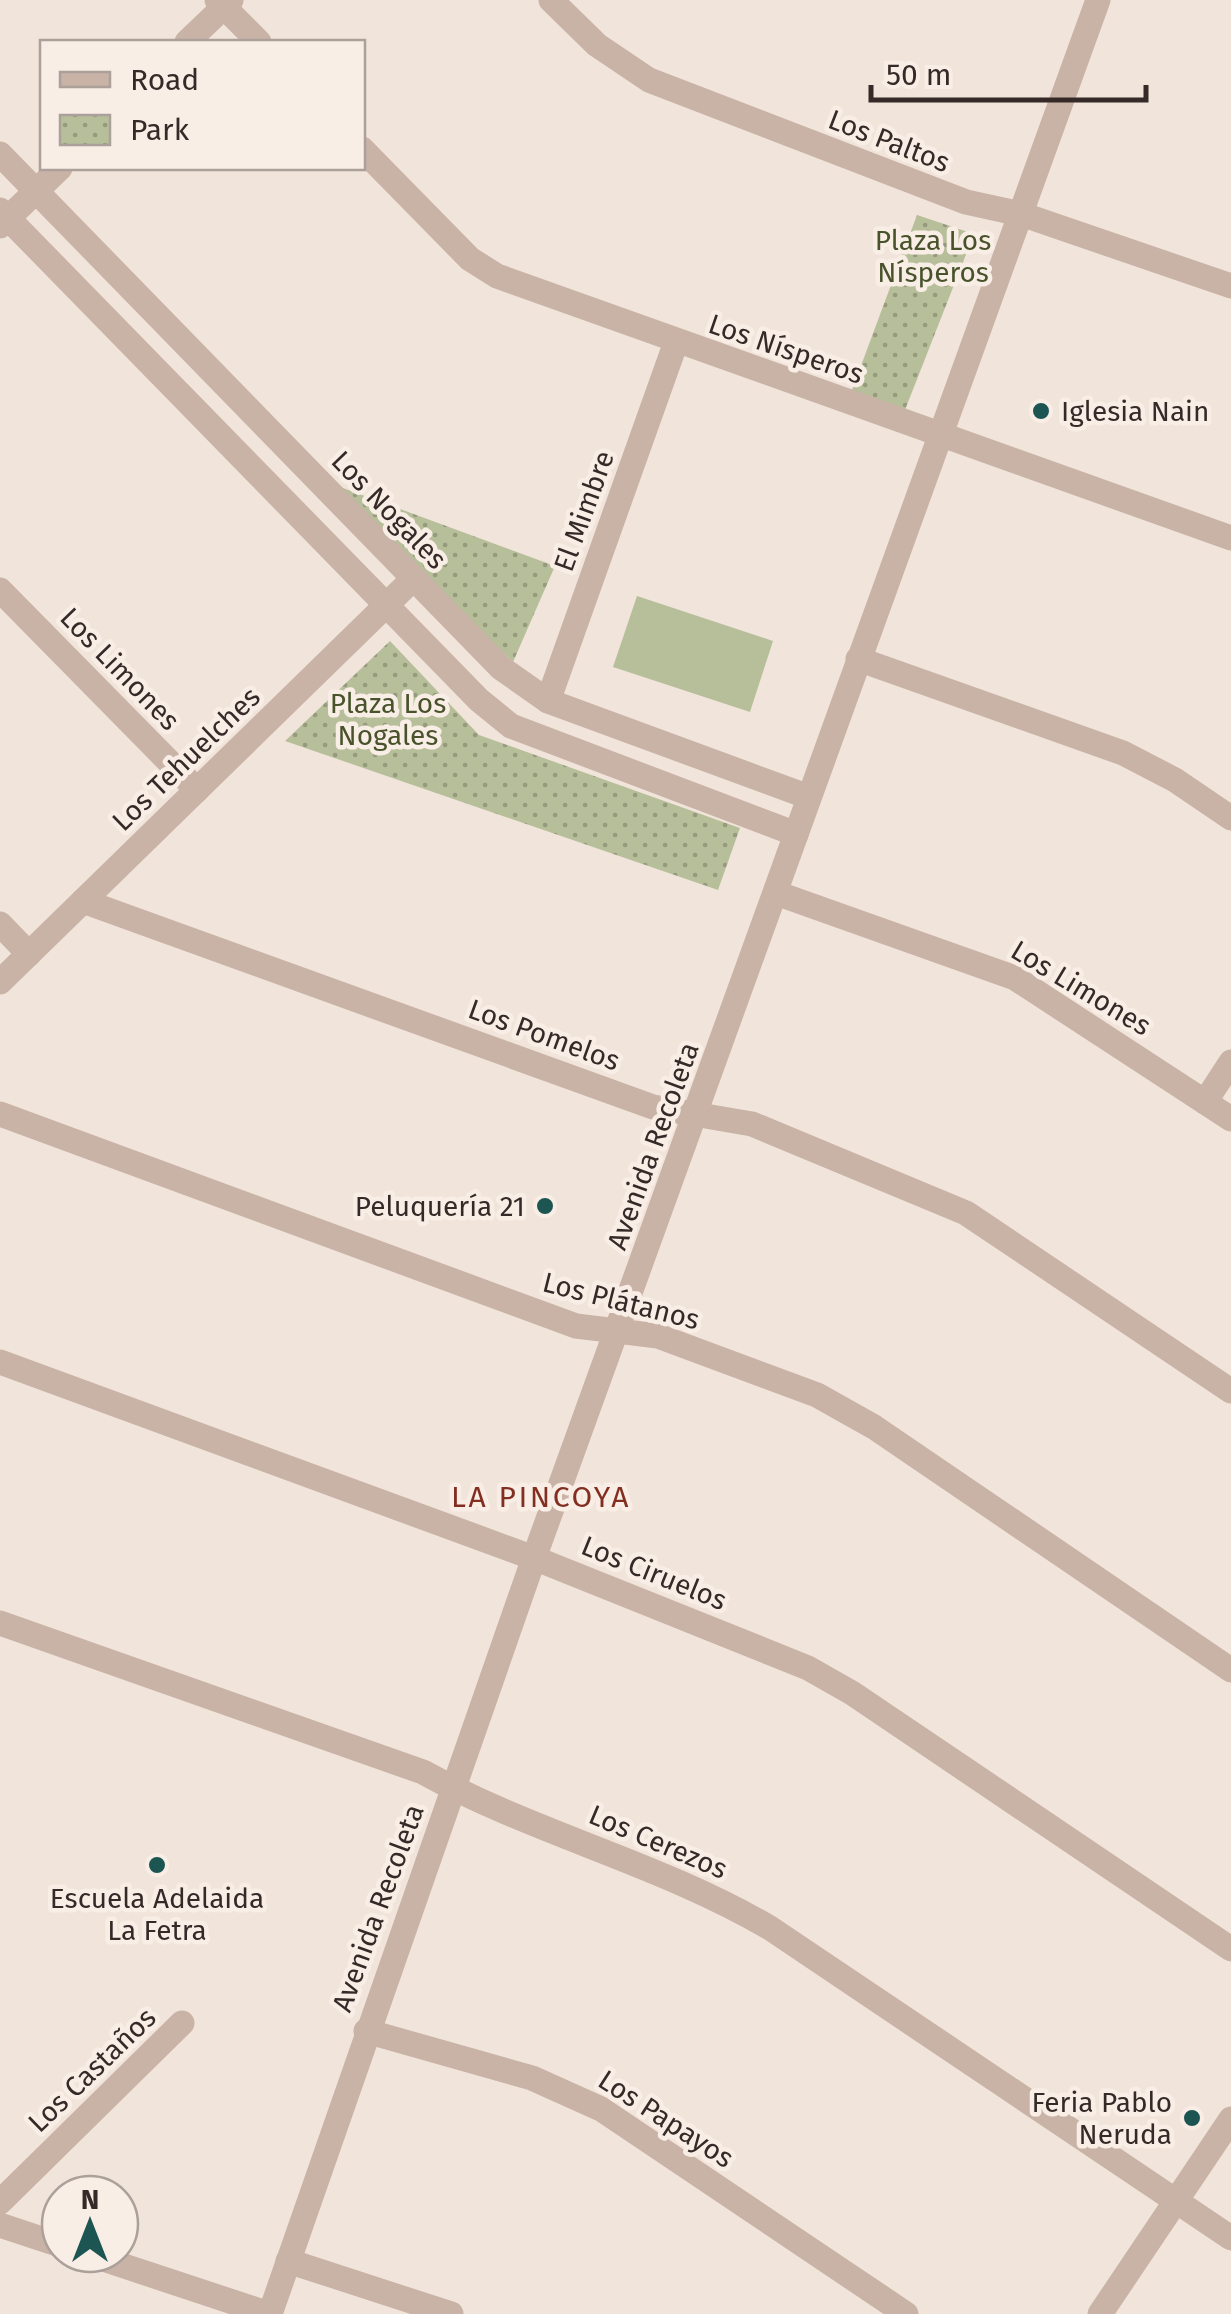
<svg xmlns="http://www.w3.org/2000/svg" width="1231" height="2314" viewBox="0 0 1231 2314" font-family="'Fira Sans',sans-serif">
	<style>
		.park { fill: url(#park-dots) }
		.garden { fill: #b7bf9a }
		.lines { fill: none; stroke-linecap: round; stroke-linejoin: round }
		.minor { stroke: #c9b2a6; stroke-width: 25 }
		.poi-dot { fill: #1d5553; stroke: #f9eee6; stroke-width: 4 }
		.labels { text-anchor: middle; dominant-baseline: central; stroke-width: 9; stroke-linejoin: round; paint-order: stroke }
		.street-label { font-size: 28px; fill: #352a27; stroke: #f9eee6 }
		.park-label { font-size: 28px; fill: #48532b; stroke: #f9eee6 }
		.poi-label { font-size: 28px; fill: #352a27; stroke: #f9eee6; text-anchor: end }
		.neighbourhood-label { font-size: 30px; letter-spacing: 2.5px; fill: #822f21; stroke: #f9eee6 }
	</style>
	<defs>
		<pattern id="park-dots" width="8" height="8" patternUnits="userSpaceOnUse" patternTransform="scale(2.5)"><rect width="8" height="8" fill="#b7bf9a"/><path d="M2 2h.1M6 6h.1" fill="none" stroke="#969b7e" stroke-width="1.8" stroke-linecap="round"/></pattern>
	</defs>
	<rect width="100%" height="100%" fill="#f1e4da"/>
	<!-- park -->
	<g class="park">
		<polygon points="917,215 974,234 903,415 849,398"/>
		<polygon points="324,481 555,566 513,662"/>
		<polygon points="390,641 479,735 740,828 718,890 285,741"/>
	</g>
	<!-- garden -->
	<polygon class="garden" points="637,596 773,641 750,712 613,667"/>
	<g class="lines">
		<!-- minor -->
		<g class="minor">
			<polyline points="217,0 259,42"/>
			<polyline points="551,0 597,45 649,80 966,202 1021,214 1231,286"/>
			<polyline points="187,42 231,0"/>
			<polyline points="362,149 470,259 497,276 1231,538"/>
			<polyline points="0,154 501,668 548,701 809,797"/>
			<polyline points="0,210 479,700 511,726 796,834"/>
			<polyline points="0,226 60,168"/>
			<polyline points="0,590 197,790"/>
			<polyline points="858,659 1123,753 1175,780 1231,818"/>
			<polyline points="548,701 676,342"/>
			<polyline points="776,893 1015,978 1231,1119"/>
			<polyline points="83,901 653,1107 752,1124 966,1213 1231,1391"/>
			<polyline points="0,924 29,954"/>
			<polyline points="0,982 414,578"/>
			<polyline points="1205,1102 1231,1062"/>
			<polyline points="0,1114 576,1326 658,1336 817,1395 874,1427 1231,1670"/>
			<polyline points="0,1362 534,1558 808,1668 852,1693 1231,1949"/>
			<path d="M0 1623 423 1772C535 1834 659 1863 770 1928L1231 2238"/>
			<polyline points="366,2031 532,2078 601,2109 906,2314"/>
			<polyline points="0,2202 182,2023"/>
			<polyline points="0,2225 60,2245"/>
			<polyline points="88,2254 269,2314"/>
			<polyline points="288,2261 451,2314"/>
			<polyline points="270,2314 534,1558 1098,0"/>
			<polyline points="1100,2314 1231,2119"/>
		</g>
	</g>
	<!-- markers -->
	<g class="poi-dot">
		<circle cx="1041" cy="411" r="10"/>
		<circle cx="545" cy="1206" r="10"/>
		<circle cx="157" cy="1865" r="10"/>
		<circle cx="1192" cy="2118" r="10"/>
	</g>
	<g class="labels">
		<!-- street labels -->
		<g class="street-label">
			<text transform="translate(889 141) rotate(21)">Los Paltos</text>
			<text transform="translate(786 349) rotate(19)">Los Nísperos</text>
			<text transform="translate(389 510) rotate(46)">Los Nogales</text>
			<text transform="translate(584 511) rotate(-70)">El Mimbre</text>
			<text transform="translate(120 669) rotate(46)">Los Limones</text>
			<text transform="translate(186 759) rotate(-44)">Los Tehuelches</text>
			<text transform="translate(1081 988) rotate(31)">Los Limones</text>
			<text transform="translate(544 1035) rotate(20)">Los Pomelos</text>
			<text transform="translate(653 1146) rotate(-70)">Avenida Recoleta</text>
			<text transform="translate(621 1301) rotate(14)">Los Plátanos</text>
			<text transform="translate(654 1573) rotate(22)">Los Ciruelos</text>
			<text transform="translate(658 1842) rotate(23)">Los Cerezos</text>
			<text transform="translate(378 1908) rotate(-70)">Avenida Recoleta</text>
			<text transform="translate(92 2070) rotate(-44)">Los Castaños</text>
			<text transform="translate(666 2119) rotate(33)">Los Papayos</text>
		</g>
		<!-- park labels -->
		<g class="park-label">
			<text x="933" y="240">Plaza Los<tspan x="933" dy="32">Nísperos</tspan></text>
			<text x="388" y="703">Plaza Los<tspan x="388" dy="32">Nogales</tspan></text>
		</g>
		<!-- poi labels -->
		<g class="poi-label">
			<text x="1061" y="411" text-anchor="start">Iglesia Nain</text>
			<text x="525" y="1206">Peluquería 21</text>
			<text x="157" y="1898" text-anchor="middle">Escuela Adelaida<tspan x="157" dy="32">La Fetra</tspan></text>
			<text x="1172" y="2102">Feria Pablo<tspan x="1172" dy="32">Neruda</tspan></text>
		</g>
		<!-- neighbourhood labels -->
		<g class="neighbourhood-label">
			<text x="541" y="1497">LA PINCOYA</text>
		</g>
	</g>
	<!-- legend -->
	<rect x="40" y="40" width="325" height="130" fill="#f9eee6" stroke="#aba09a" stroke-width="2.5"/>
	<rect x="60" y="72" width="50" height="15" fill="#c9b2a6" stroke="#aba09a" stroke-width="2.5"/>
	<text x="130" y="90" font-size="30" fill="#352a27">Road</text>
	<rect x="60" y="115" width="50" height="30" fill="url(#park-dots)" stroke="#aba09a" stroke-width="2.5"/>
	<text x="130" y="140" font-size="30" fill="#352a27">Park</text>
	<!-- north arrow -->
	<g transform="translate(90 2224)"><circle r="48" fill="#f9eee6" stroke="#aba09a" stroke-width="2.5"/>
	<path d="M0-8L18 38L0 25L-18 38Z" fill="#1d5553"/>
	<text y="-15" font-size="28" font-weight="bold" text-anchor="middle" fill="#352a27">N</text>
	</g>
	<!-- scale -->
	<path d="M871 85v15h275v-15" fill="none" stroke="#352a27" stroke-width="5"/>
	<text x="886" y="85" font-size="30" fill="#352a27" stroke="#f9eee6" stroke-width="8" paint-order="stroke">50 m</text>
</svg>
